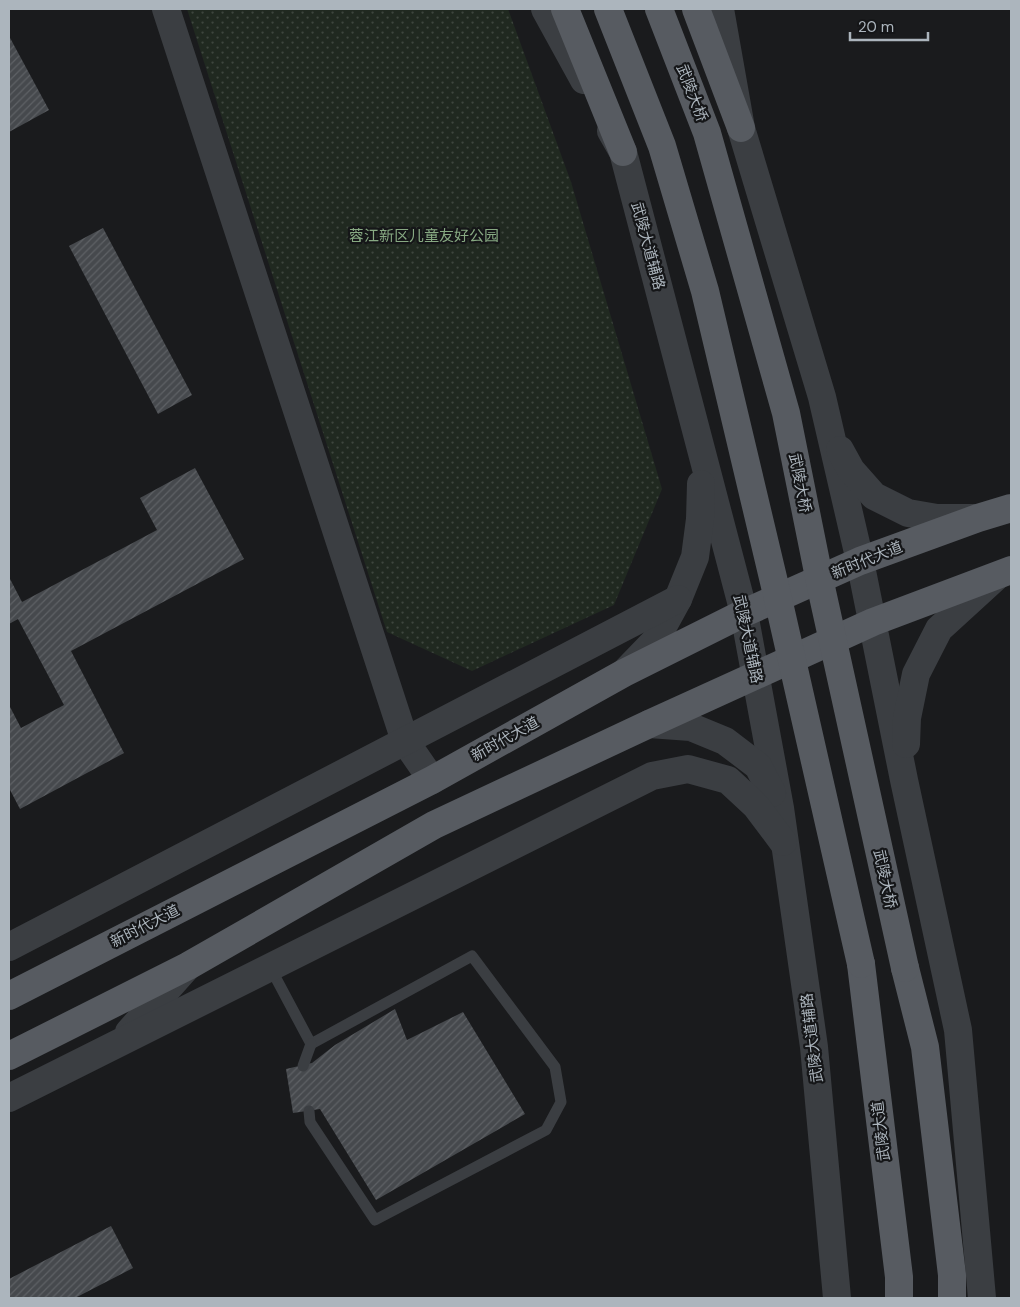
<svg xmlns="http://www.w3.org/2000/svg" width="1020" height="1307" viewBox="0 0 1020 1307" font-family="'DM Sans','Noto Sans SC',sans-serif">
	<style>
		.park { fill: url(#park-dots) }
		.building { fill: url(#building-hatch) }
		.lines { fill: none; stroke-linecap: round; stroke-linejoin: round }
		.service { stroke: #3b3e42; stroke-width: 11 }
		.tertiary { stroke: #3b3e42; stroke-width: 28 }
		.primary { stroke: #575b61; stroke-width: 28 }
		.primary-bridge { stroke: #575b61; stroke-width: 28 }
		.labels { text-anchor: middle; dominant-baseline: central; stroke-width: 4.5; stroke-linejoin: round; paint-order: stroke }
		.street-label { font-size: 15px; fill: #acb5bd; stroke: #151618 }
		.park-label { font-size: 15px; fill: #87a982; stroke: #151618 }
	</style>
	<defs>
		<pattern id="park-dots" width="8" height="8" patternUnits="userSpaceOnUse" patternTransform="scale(1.25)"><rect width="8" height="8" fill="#202920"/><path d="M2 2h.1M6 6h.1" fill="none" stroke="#3e463e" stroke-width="1.8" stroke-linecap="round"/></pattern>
		<pattern id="building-hatch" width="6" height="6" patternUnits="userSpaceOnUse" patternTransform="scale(1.25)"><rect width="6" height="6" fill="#46494d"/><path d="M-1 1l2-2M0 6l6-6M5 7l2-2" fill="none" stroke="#5e6165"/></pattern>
	</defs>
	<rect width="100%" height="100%" fill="#1a1b1d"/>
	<!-- park -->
	<polygon class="park" points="187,9 508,9 571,182 662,489 614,605 472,671 387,632"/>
	<!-- building -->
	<g class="building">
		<polygon points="9,36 49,110 9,132"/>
		<polygon points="103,228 192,395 158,414 69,246"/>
		<polygon points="195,468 244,559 71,651 124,753 20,809 9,788 9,705 21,728 64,705 18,619 9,624 9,577 22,602 157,530 140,498"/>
		<polygon points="395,1009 407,1040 463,1012 525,1114 376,1200 320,1109 293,1113 286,1069 312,1063 335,1045"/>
		<polygon points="111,1226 133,1268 75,1298 9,1298 9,1279"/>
	</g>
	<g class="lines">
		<!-- service -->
		<g class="service">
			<polyline points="270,967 311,1044 472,956 555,1067 561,1102 546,1130 375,1220 310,1122 309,1111"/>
			<polyline points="303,1066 311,1044"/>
		</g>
		<!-- tertiary -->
		<g class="tertiary">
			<polyline points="166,9 405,741 432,780"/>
			<polyline points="545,9 584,80"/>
			<polyline points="720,9 741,128 822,397 860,561 904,780 958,1030 982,1298"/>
			<polyline points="611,131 623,152 744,613 780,808 814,1047 837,1298"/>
			<polyline points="840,450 851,470 874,496 908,513 937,518 974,518"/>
			<polyline points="627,670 655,641 678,599 695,557 700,519 701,484"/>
			<polyline points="649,724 691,727 725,741 758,766 772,793"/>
			<polyline points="906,744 907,718 916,674 939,629 997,576"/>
			<polyline points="9,947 678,599"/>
			<polyline points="129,1032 187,967"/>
			<polyline points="9,1098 652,776 688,769 728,780 756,806 783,842"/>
		</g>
		<!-- primary -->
		<g class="primary">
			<polyline points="565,9 623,152"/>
			<polyline points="696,9 741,128"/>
			<polyline points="861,964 899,1277 899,1298"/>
			<polyline points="905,968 925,1047 952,1275 952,1298"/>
			<polyline points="9,996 432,780 624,673 744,613 860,561 978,518 1011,508"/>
			<polyline points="9,1056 188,966 434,825 649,724 873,622 1011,570"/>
		</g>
		<!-- primary-bridge -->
		<g class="primary-bridge">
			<polyline points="608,9 662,146 705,291 779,603 861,964"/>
			<polyline points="659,9 707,133 786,413 821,587 905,968"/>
		</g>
	</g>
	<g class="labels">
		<!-- street labels -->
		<g class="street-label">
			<text transform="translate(692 93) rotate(69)">武陵大桥</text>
			<text transform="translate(648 246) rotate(75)">武陵大道辅路</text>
			<text transform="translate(800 483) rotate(79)">武陵大桥</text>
			<text transform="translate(867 560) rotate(-22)">新时代大道</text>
			<text transform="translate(748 639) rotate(78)">武陵大道辅路</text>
			<text transform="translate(505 739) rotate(-29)">新时代大道</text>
			<text transform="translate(885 879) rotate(78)">武陵大桥</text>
			<text transform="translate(145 926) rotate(-27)">新时代大道</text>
			<text transform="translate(812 1038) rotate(-97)">武陵大道辅路</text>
			<text transform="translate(881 1131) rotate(-97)">武陵大道</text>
		</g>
		<!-- park labels -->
		<g class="park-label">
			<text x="424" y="236">蓉江新区儿童友好公园</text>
		</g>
	</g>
	<!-- border -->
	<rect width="1020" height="1307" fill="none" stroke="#acb5bd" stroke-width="20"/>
	<!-- scale -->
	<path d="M850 32v8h78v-8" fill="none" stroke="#acb5bd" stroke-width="2.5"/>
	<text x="858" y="32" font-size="15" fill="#acb5bd" stroke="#151618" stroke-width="4" paint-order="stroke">20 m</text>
</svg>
